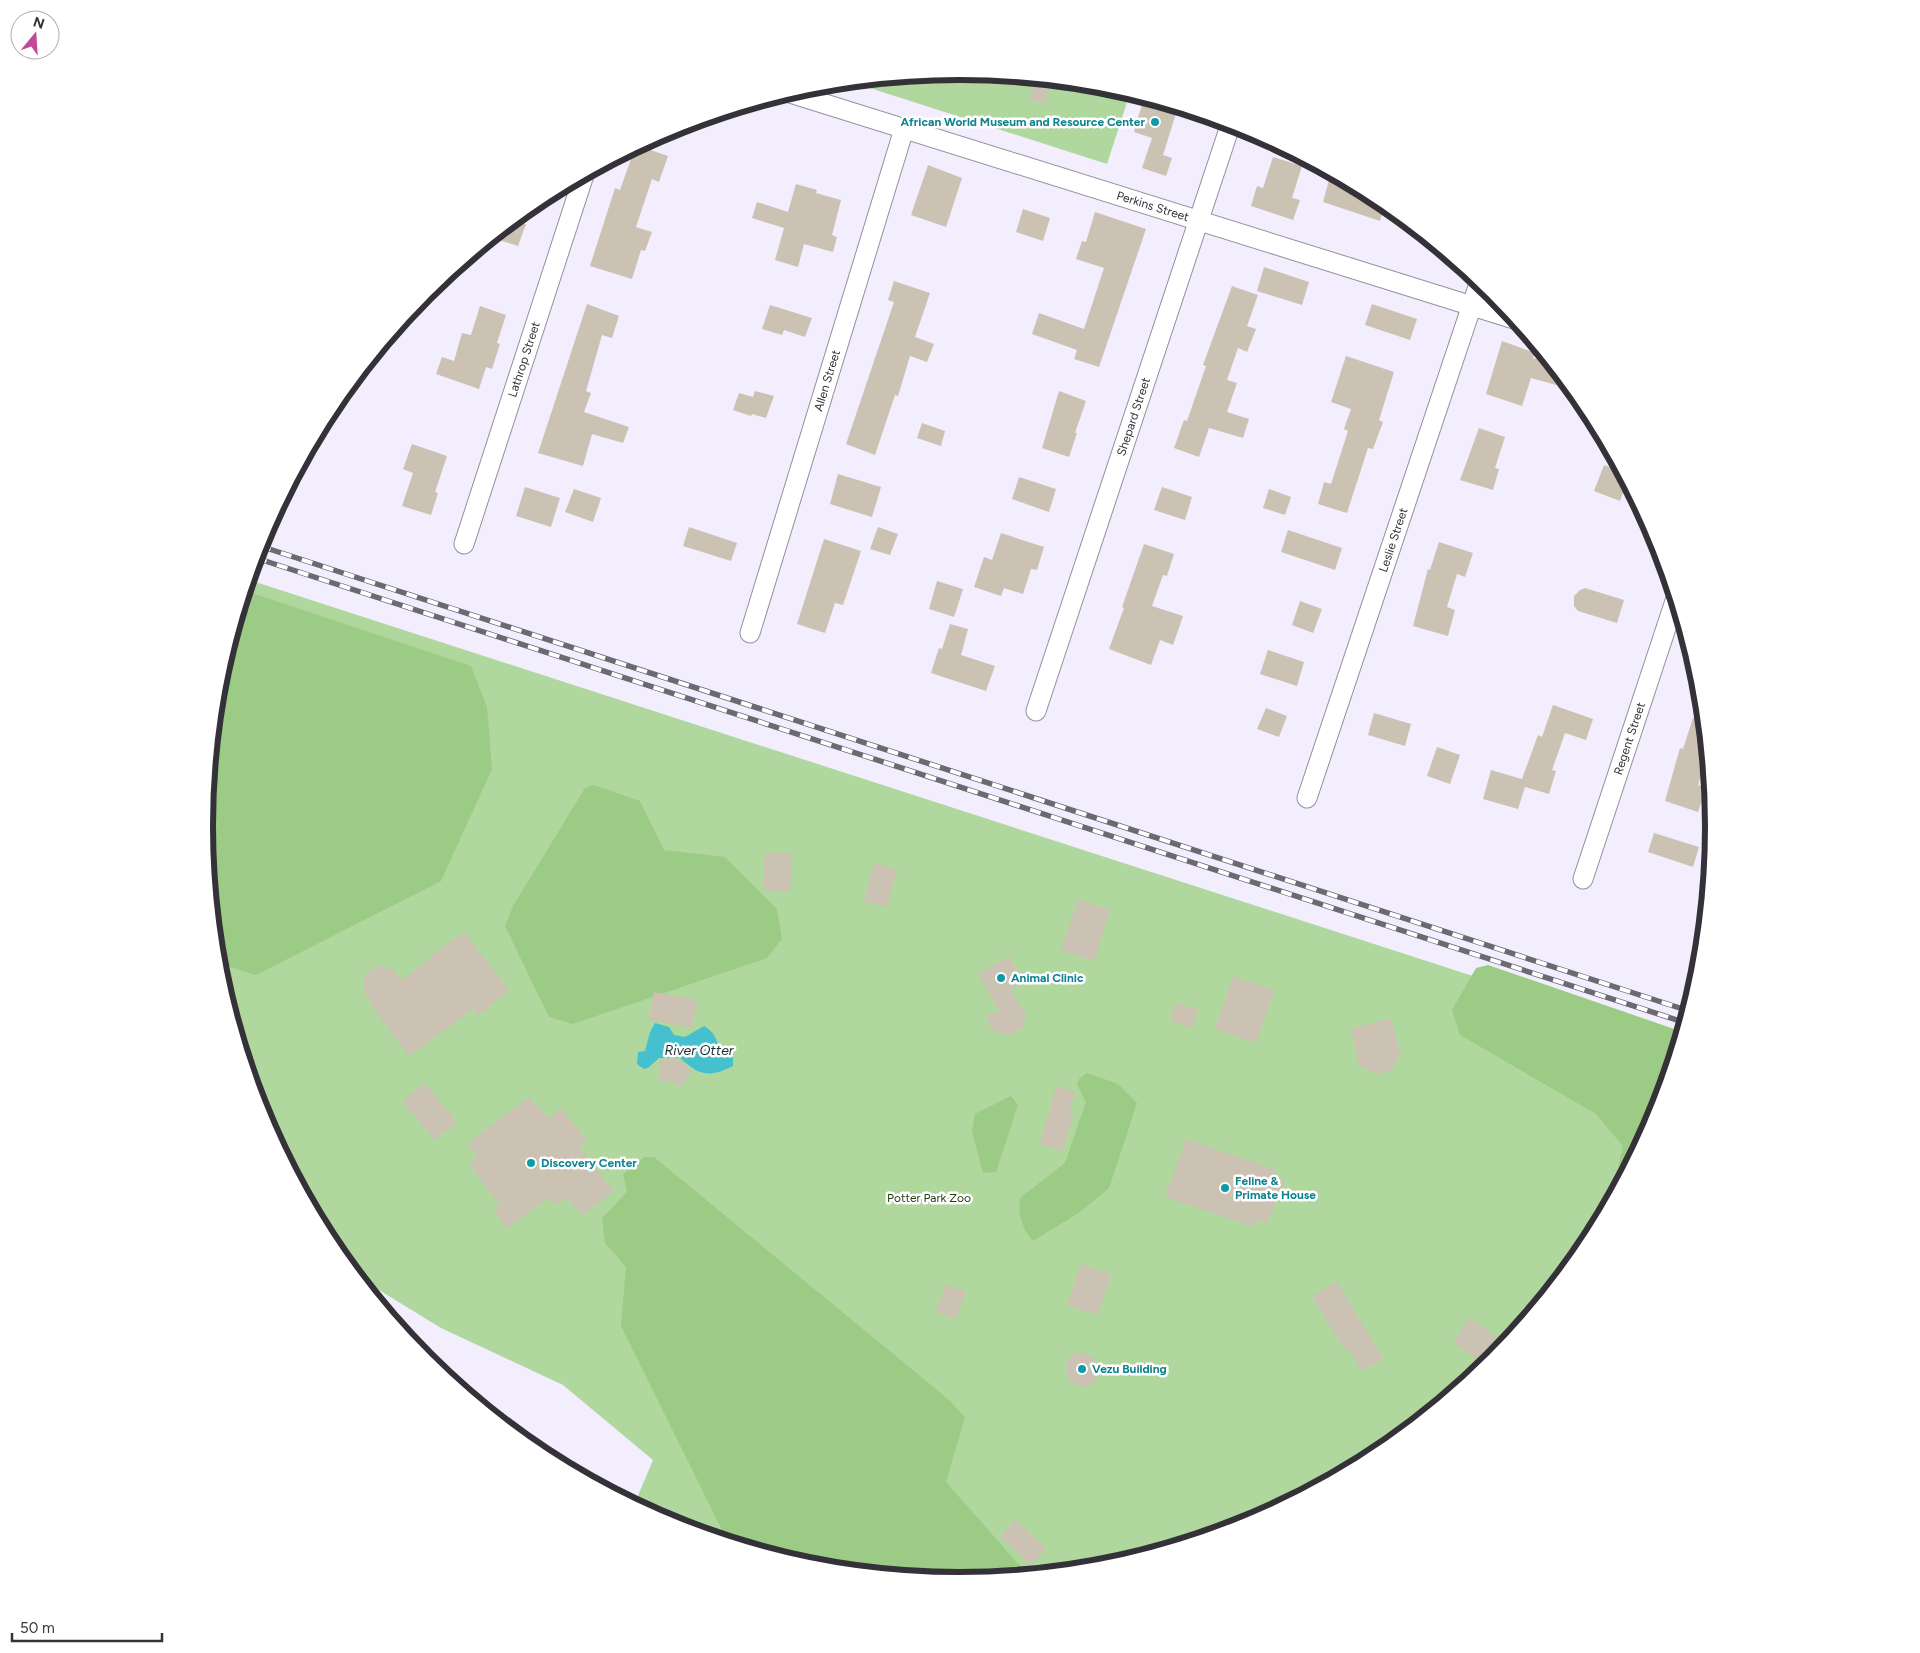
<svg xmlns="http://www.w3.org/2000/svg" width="1920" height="1653" viewBox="0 0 1920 1653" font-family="Figtree,sans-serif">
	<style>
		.green { fill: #b0d79e }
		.forest { fill: #9bcb84 }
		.water { fill: #45c0cf }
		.building { fill: #cbc2b4 }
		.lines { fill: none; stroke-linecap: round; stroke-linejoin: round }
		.minor-casing { stroke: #948f9e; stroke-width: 21 }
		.minor { stroke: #fff; stroke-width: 19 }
		.rail-casing { stroke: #6b6971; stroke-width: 5.5 }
		.rail { stroke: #fff; stroke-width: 4; stroke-dasharray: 11; stroke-linecap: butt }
		.culture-dot { fill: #0f9aa8; stroke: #fff; stroke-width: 2 }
		.labels { text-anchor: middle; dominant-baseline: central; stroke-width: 5; stroke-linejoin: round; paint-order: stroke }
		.culture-label { font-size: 12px; font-weight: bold; fill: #0d838f; stroke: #fff; text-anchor: start }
		.street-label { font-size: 12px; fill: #343238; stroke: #fff }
		.park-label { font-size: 12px; fill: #234111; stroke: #fff }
		.water-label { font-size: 14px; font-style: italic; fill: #1a3032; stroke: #fff }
		.rim { fill: none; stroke: #343238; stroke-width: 6 }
	</style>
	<rect width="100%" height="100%" fill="#f3eefe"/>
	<!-- green -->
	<g class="green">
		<polygon points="960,71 1108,86 1130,93 1107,164 851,82"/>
		<polygon points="249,580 1680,1043 1658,1116 1588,1246 1494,1361 1379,1455 1249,1524 1107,1567 960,1582 812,1567 671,1524 634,1505 653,1460 563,1385 441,1328 356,1276 332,1246 262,1115 219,974 205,826 219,679"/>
	</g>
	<!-- forest -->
	<g class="forest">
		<polygon points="246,591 471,666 487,707 492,769 441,881 256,975 218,963 205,826 219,679"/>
		<polygon points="594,785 640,801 664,850 725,857 777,909 782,939 767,958 573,1024 549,1017 505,926 513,906 585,788"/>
		<polygon points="1488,965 1683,1032 1658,1116 1621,1184 1617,1172 1623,1146 1596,1114 1460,1035 1452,1010 1476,968"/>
		<path d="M1087 1073 1118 1084 1137 1103 1109 1188 1080 1212 1033 1241C1023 1231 1016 1210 1021 1197L1065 1163 1086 1102 1077 1085 1079 1079Z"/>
		<polygon points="1011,1096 1018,1105 996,1172 983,1173 972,1131 975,1114"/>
		<polygon points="645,1157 654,1157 948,1399 965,1417 946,1482 1028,1575 960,1582 812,1567 728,1542 621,1326 626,1267 605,1243 602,1218 627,1192 623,1174"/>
	</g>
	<!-- water -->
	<path class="water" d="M655 1023 669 1027 674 1035 685 1037 704 1026C712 1030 717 1038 718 1046L733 1058V1066C709 1078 700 1076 680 1058H659L648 1068 644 1069 637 1064 638 1052 645 1051 650 1032Z"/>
	<!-- building -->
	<g class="building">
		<polygon points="1033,85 1049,89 1045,104 1030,100"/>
		<polygon points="1143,101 1162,107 1164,103 1178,107 1163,155 1172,158 1166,176 1142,168 1152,138 1134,132"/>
		<polygon points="639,146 668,156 659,182 652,179 636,227 652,232 645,251 641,250 632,279 590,266 615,188 620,190 635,148"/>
		<polygon points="1273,157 1302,166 1292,198 1300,200 1293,220 1251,206 1257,186 1263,188"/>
		<polygon points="928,165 962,178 946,227 911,215"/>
		<polygon points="1329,180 1352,187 1380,199 1385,203 1380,221 1323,202"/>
		<polygon points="796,184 817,190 816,193 841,200 832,235 837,237 833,252 804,244 798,267 775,260 784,228 752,218 757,202 788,212"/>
		<polygon points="1023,209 1050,218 1043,241 1016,232"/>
		<polygon points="1095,212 1146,229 1099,367 1074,359 1077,350 1032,334 1039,313 1084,329 1104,268 1076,259 1082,241 1086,242"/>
		<polygon points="514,220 526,224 518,246 493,238"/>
		<polygon points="1264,267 1309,282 1302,305 1257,291"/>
		<polygon points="894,281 930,293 915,337 934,344 927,362 910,356 898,396 895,395 875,455 846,444 894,302 888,300"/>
		<polygon points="1232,286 1258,295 1247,326 1256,329 1247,352 1238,348 1227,380 1237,383 1227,412 1249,419 1243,438 1209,428 1199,457 1174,448 1184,420 1187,421 1206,366 1203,365"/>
		<polygon points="587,304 619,316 612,338 602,335 586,391 591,393 584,412 629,427 623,443 592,434 583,466 538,453"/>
		<polygon points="1372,304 1417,319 1410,340 1365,325"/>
		<polygon points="770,305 812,318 805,337 784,330 782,335 762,329"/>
		<polygon points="480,306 506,315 497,343 500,344 492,369 486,367 479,389 436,374 442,357 454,361 462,333 471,335"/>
		<polygon points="1502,341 1535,353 1533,358 1553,364 1574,390 1531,378 1522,406 1486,394"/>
		<polygon points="1346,356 1394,372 1379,420 1383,422 1373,449 1368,448 1347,513 1318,504 1324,482 1331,484 1348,431 1344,429 1351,409 1331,402"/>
		<polygon points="755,391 774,396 766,418 752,414 751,416 733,410 739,393 753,397"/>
		<polygon points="1059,391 1086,401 1075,433 1077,433 1069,457 1042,448"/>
		<polygon points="922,423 945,431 941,446 917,438"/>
		<polygon points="1479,428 1505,437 1495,468 1499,469 1493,490 1460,480"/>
		<polygon points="412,444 447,456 435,492 438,493 431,515 402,506 413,473 403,469"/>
		<polygon points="1604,465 1622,471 1627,480 1620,501 1594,491"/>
		<polygon points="838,474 881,487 872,517 830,504"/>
		<polygon points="1019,477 1056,489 1049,512 1012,499"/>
		<polygon points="525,487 560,498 551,527 516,516"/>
		<polygon points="1162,487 1192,497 1185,520 1154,510"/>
		<polygon points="574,489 601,498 593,522 565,512"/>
		<polygon points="1269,489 1291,497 1285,515 1263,508"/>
		<polygon points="689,527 737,543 731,561 683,546"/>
		<polygon points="878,527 898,534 890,555 870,549"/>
		<polygon points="1288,530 1342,548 1335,570 1281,552"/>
		<polygon points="1001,533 1044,547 1037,570 1031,569 1023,594 1004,588 1001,596 974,587 984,557 992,560"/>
		<polygon points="824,539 861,551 843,605 835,603 825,633 797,624"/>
		<polygon points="1439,542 1473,553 1465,577 1457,574 1447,607 1455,610 1448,636 1413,626 1428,569 1430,570"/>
		<polygon points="1144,544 1174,554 1167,576 1163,575 1152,606 1183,616 1173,645 1160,640 1151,665 1109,649 1124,608 1122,607"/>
		<polygon points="937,581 963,589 954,617 929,609"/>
		<polygon points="1585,588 1624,600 1617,623 1578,611 1574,606 1574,596 1580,590"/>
		<polygon points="1300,601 1322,609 1313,633 1292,625"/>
		<polygon points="950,624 968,629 961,655 995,666 986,691 931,673 939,648 942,649"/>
		<polygon points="1268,650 1304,662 1297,686 1260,674"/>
		<polygon points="1553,705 1593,719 1586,740 1565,733 1552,770 1556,771 1549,794 1525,787 1518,809 1483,799 1491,770 1522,779 1538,735 1542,737"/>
		<polygon points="1266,708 1287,716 1279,737 1257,729"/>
		<polygon points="1374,713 1411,724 1405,746 1368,735"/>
		<polygon points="1693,718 1705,722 1708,754 1698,785 1706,788 1698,812 1665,801 1680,748 1683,749"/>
		<polygon points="1437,747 1460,755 1450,784 1427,776"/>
		<polygon points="1654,833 1699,847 1693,867 1648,852"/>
		<polygon points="765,852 792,854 790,892 763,890"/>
		<polygon points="874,863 897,869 887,907 864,901"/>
		<polygon points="1078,899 1110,910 1094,961 1061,951"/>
		<polygon points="464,932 509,990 478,1016 473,1009 409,1056 370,1004 372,1003 363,991 365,975 378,966 393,969 402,980 433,956 432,955"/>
		<polygon points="1009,956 1024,982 1010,990 1026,1014 1023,1028 1009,1035 991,1030 986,1015 999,1011 978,974"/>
		<polygon points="1233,976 1274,990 1256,1043 1215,1029"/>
		<polygon points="654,992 697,1000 692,1028 649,1020"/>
		<polygon points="1176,1003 1199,1010 1192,1028 1170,1020"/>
		<polygon points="1391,1019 1400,1054 1392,1071 1377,1074 1359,1065 1351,1028"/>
		<polygon points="660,1059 679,1060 693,1071 679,1087 672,1081 659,1081"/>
		<polygon points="425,1083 457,1122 435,1140 402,1101"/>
		<polygon points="1056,1086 1075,1092 1069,1111 1074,1113 1063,1151 1040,1144"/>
		<polygon points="529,1097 549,1119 561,1108 587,1141 579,1147 614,1191 582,1215 566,1198 555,1205 548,1198 507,1228 493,1210 500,1205 469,1164 478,1157 467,1144"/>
		<polygon points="1186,1139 1276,1170 1275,1176 1285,1180 1267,1223 1257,1220 1254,1227 1165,1197"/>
		<polygon points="1081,1264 1111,1274 1097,1315 1067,1305"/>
		<polygon points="1337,1281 1383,1359 1362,1371 1349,1349 1345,1351 1312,1296"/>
		<polygon points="945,1285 966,1291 956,1319 936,1312"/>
		<polygon points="1470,1318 1506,1344 1494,1361 1487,1366 1453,1342"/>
		<polygon points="1081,1352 1092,1356 1099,1369 1096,1381 1084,1387 1071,1382 1065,1370 1069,1357"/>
		<polygon points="1016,1520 1046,1549 1030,1565 1000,1536"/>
	</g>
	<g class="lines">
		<!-- minor casing -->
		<g class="minor-casing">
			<g id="minor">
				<path id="s1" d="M790 93 1517 320"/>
				<path id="s2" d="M464 544 584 175"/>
				<path id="s3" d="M750 633 904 129"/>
				<path id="s4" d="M1036 711 1231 123"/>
				<path id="s5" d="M1307 798 1480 281"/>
				<path id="s6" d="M1583 879 1676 598"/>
			</g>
		</g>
		<!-- minor -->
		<use href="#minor" class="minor"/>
		<!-- rail casing -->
		<g class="rail-casing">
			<g id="rail">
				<polyline points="260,546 1689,1011"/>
				<polyline points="256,558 1686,1023"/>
			</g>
		</g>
		<!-- rail -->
		<use href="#rail" class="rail"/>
	</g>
	<!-- markers -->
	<g class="culture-dot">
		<circle cx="1155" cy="122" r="5"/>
		<circle cx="1001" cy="978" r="5"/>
		<circle cx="531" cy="1163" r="5"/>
		<circle cx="1225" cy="1188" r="5"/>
		<circle cx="1082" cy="1369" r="5"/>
	</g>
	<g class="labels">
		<!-- culture labels -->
		<g class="culture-label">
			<text x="1145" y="122" text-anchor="end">African World Museum and Resource Center</text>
			<text x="1011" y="978">Animal Clinic</text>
			<text x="541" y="1163">Discovery Center</text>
			<text x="1235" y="1181">Feline &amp;<tspan x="1235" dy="14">Primate House</tspan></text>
			<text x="1092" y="1369">Vezu Building</text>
		</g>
		<!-- street labels -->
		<g class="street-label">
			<text stroke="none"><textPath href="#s1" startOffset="380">Perkins Street</textPath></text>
			<text stroke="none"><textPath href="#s2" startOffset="194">Lathrop Street</textPath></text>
			<text stroke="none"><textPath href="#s3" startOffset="264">Allen Street</textPath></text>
			<text stroke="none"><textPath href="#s4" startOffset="310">Shepard Street</textPath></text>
			<text stroke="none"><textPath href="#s5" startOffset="272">Leslie Street</textPath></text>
			<text stroke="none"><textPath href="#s6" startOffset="148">Regent Street</textPath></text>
		</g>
		<!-- park labels -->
		<g class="park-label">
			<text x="929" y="1198">Potter Park Zoo</text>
		</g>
		<!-- water labels -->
		<g class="water-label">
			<text x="699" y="1050">River Otter</text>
		</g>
	</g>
	<!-- crop -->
	<path d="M0 0H1920V1653H0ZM213 826a746 746 0 1 1 1492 0a746 746 0 1 1-1492 0Z" fill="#fff" fill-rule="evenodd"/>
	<path class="rim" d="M213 826a746 746 0 1 1 1492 0a746 746 0 1 1-1492 0Z"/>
	<!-- north arrow -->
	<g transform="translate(35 35) rotate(18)"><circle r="24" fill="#ffffff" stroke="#aeadaf"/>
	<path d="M0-4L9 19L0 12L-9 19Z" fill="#c2489a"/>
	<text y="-8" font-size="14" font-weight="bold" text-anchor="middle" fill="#343238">N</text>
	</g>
	<!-- scale -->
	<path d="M12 1633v8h150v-8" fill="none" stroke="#343238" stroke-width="2.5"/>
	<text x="20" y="1633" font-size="15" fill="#343238" stroke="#ffffff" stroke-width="4" paint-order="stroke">50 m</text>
</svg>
